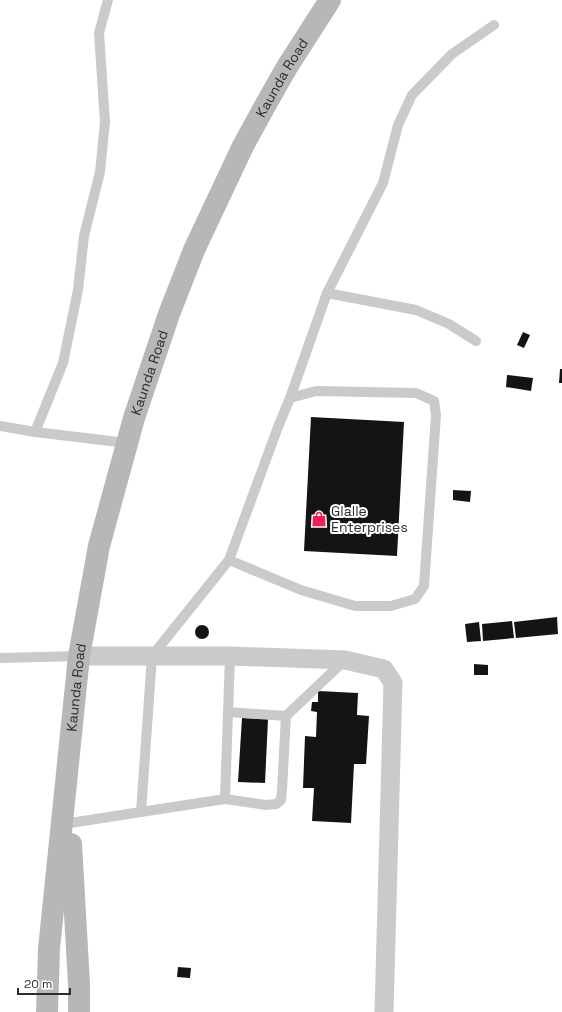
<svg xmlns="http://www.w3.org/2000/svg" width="562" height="1012" viewBox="0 0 562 1012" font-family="'Space Grotesk',sans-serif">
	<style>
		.building { fill: #141414 }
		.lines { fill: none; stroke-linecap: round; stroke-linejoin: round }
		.service { stroke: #cacaca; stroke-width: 10 }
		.minor { stroke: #cacaca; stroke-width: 19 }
		.secondary { stroke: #b7b7b7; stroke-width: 22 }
		.labels { text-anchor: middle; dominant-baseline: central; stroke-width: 4; stroke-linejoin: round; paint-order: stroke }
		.street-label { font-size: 14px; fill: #2d2d2d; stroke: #fff }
		.poi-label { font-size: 14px; fill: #2d2d2d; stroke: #fff; text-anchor: start }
	</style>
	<rect width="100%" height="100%" fill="#fff"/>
	<!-- building -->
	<g class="building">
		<polygon points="523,332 530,335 524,348 517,345"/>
		<polygon points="560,369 562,369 562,383 559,383"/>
		<polygon points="507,375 533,378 531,391 506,387"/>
		<polygon points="311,417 404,422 397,556 304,551"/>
		<polygon points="453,490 471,491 470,502 453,500"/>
		<polygon points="557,617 558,634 516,638 514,622"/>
		<polygon points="512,621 514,638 483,641 482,624"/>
		<polygon points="479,622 481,641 467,642 465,624"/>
		<circle cx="202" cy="632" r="7"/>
		<polygon points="474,664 488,665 488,675 474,675"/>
		<polygon points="318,691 358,693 357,715 369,716 366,764 354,764 351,823 312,821 314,788 303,788 305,736 316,737 317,712 311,711 312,702 318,702"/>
		<polygon points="242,718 268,719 265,783 238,782"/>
		<polygon points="178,967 191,968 190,978 177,977"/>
	</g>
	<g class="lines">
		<!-- service -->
		<g class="service">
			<polyline points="327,293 416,310 449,324 476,341"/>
			<polyline points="290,398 327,293 383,183 398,125 412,95 452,54 494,25"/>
			<polyline points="0,426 35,432 127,443"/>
			<polyline points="35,432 63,363 78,290 84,236 100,172 105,122 99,33 108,0"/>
			<polyline points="0,658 79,656"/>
			<polyline points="228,712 286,716"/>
			<polyline points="225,799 230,656"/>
			<polyline points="141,812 152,656 229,560 278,427 290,398 316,391 416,393 434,401 436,415 424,586 415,599 391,606 355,606 301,590 229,560"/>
			<polyline points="70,823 225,799 266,805 276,804 281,800 282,790 286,716 345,660"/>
		</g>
		<!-- minor -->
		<polyline class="minor" points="79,656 230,656 345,660 384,669 393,683 384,1012"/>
		<!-- secondary -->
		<g class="secondary">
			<polyline points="71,844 79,984 79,1012"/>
			<path id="s1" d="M47 1012 49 949 79 656 99 546 134 418 169 314 194 250 243 146 266 104 287 67 330 0"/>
		</g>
	</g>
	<!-- icons -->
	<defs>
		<g id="shop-bare" transform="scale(1.2)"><path d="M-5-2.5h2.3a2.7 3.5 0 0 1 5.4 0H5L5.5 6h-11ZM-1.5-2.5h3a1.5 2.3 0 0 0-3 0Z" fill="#f61c58" stroke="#fff" stroke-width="2.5" paint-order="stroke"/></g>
	</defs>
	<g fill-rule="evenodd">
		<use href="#shop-bare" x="319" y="519"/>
	</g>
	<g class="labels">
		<!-- street labels -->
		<g class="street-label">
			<text stroke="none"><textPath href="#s1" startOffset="974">Kaunda Road</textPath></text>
			<text stroke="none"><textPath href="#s1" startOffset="650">Kaunda Road</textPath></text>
			<text stroke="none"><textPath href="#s1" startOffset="326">Kaunda Road</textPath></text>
		</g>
		<!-- poi labels -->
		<g class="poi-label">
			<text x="331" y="511">Glalle<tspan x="331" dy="16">Enterprises</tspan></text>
		</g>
	</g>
	<!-- scale -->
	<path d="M18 988v6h52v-6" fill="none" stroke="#2d2d2d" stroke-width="2"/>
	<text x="24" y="988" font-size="12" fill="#2d2d2d" stroke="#ffffff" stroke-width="3" paint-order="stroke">20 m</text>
</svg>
